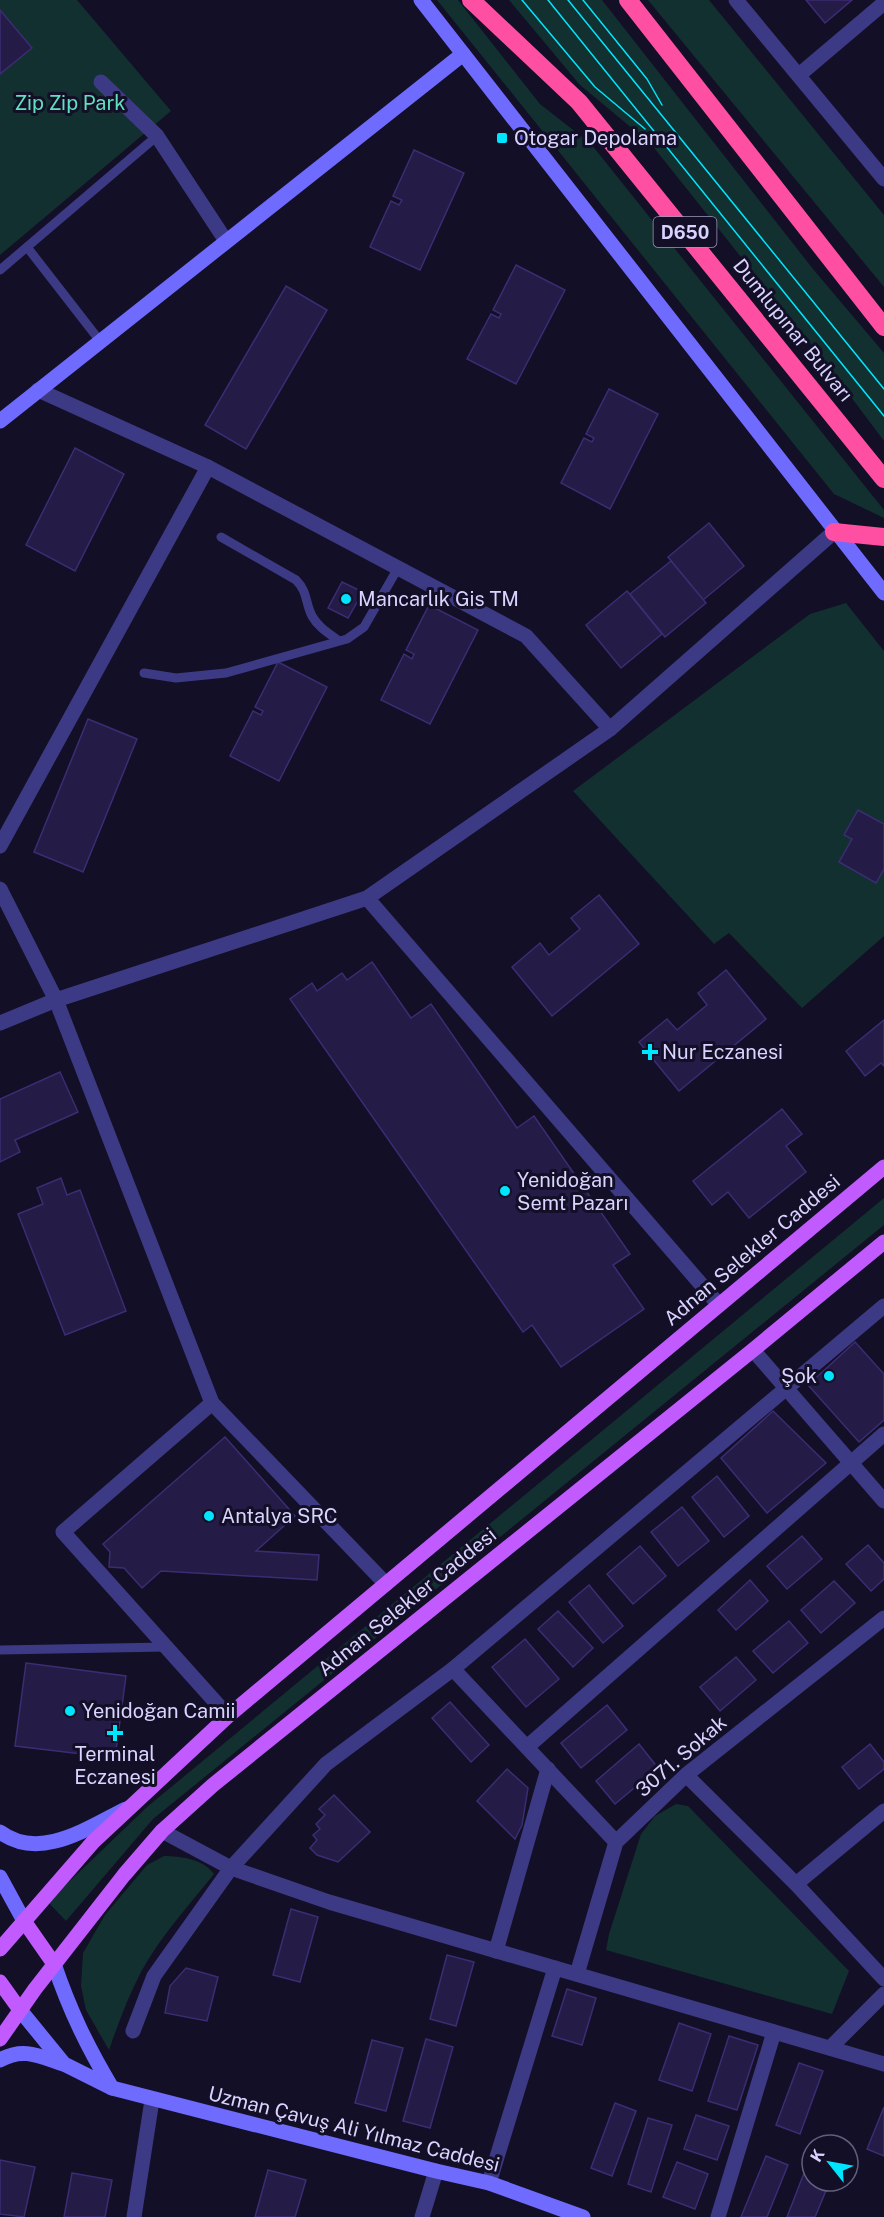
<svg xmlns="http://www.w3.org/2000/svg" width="884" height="2217" viewBox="0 0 884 2217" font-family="'Public Sans',sans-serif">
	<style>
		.green { fill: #12302f }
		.building { fill: #241b47; stroke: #3b2d73; stroke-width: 1.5 }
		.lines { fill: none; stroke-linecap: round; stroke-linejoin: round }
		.lane { stroke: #3d3a85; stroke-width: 9 }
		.street { stroke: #3d3a85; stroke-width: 15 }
		.secondary { stroke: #6f6bff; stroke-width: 15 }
		.primary { stroke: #c25bff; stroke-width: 15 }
		.highway { stroke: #ff4fa3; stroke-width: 18 }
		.tram { stroke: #00e5ff; stroke-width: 1.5 }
		.poi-dot { fill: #00e5ff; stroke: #130f26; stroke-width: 2 }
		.labels { text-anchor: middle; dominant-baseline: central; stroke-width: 6; stroke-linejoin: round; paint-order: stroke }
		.shield { fill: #130f26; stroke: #9e99be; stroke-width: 1.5 }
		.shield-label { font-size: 18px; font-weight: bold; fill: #d9d4ff }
		.park-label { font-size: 20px; fill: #5fe0c0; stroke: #130f26 }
		.poi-label { font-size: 20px; fill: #d9d4ff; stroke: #130f26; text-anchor: start }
		.street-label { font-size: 20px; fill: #d9d4ff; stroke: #130f26 }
	</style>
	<rect width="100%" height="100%" fill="#130f26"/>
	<!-- green -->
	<g class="green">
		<polygon points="0,0 77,0 171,111 0,255"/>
		<polygon points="437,0 458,0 540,104 591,144 884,510 884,518 834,494"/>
		<polygon points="509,0 602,0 813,269 884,353 884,441 827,365 651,144 580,85"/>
		<polygon points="648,0 709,0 884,215 884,287"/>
		<polygon points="846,603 884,651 884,936 802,1008 729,933 714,944 573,791 810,614"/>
		<polygon points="884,1198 884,1225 153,1819 66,1921 48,1902 147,1807"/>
		<polygon points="676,1804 688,1806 849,1971 832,2014 606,1950 609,1934 641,1834 655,1816"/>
		<path d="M164 1856C181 1856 203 1859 214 1874 189 1905 160 1937 141 1972 128 1997 118 2024 109 2050L86 2010 81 1986 83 1953 105 1915 147 1865Z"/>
	</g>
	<!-- building -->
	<g class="building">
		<polygon points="806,0 852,0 825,23"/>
		<polygon points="0,10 32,48 0,74"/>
		<polygon points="414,150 464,173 420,270 370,247 391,201 399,205 402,200 393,196"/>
		<polygon points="516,265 565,290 516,384 467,359 491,314 499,318 501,314 493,310"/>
		<polygon points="286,286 327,310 246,449 205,425"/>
		<polygon points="609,389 658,414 610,509 561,483 584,438 592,442 594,438 586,434"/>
		<polygon points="75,448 124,474 75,571 26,545"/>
		<polygon points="709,523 744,566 703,600 668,557"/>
		<polygon points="671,561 706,603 665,637 630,594"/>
		<polygon points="342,582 363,592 348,618 328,608"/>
		<polygon points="627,591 662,634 621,668 586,625"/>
		<polygon points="429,605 478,630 430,724 381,700 404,654 412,659 414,654 406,650"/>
		<polygon points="278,662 327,687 279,781 230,756 253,711 261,715 263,711 255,707"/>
		<polygon points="88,719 137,739 83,872 34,852"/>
		<polygon points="858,810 884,824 884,869 876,883 839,862 852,839 844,835"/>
		<polygon points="599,895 639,944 552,1016 512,967 540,943 549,955 580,929 571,918"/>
		<polygon points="372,962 411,1018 431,1004 517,1128 534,1116 630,1254 613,1265 644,1309 561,1367 532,1325 523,1332 290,999 312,983 317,991 342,973 347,980"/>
		<polygon points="726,970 766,1019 679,1091 639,1042 667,1019 677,1030 707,1005 698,993"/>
		<polygon points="884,1020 884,1066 881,1063 865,1076 846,1051"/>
		<polygon points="60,1072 78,1112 15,1140 20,1152 0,1162 0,1099"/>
		<polygon points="782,1109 802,1134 786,1146 806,1172 749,1218 728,1192 712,1205 693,1181"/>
		<polygon points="61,1178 67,1195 80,1190 126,1311 65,1335 18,1214 43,1204 37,1188"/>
		<polygon points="855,1342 884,1374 884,1420 859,1442 808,1385"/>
		<polygon points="773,1411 826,1463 767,1513 721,1458"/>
		<polygon points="225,1437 295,1516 256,1551 319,1555 317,1580 161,1571 142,1588 124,1568 109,1567 110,1552 103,1544"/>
		<polygon points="717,1476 749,1516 724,1537 692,1497"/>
		<polygon points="682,1507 709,1541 678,1566 651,1532"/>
		<polygon points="802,1536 822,1559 787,1589 767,1566"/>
		<polygon points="868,1545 884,1563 884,1579 871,1591 846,1564"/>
		<polygon points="640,1546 666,1576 633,1604 607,1574"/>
		<polygon points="750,1580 768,1601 736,1630 718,1610"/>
		<polygon points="834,1581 855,1603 821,1633 801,1610"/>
		<polygon points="589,1585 623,1626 603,1643 569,1602"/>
		<polygon points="558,1611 593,1648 573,1667 538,1629"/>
		<polygon points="789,1621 808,1643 773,1673 753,1651"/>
		<polygon points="525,1639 559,1679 526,1707 492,1667"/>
		<polygon points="736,1657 756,1680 720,1711 700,1687"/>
		<polygon points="26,1663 126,1676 115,1758 15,1746"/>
		<polygon points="450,1702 489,1745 471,1762 432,1718"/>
		<polygon points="607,1705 627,1730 581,1768 561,1743"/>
		<polygon points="639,1744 658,1768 615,1804 596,1781"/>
		<polygon points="870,1744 884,1762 884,1769 859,1789 842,1767"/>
		<polygon points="507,1769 528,1788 522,1825 515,1839 477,1801"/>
		<polygon points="334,1795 370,1832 338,1862 317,1855 310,1848 317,1840 313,1835 320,1829 316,1824 325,1815 319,1809"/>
		<polygon points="291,1909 318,1917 300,1982 273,1975"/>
		<polygon points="447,1955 474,1962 456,2026 430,2019"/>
		<polygon points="186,1968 218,1977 207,2021 165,2013 170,1986"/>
		<polygon points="567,1989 596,1998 582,2045 552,2036"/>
		<polygon points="679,2023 711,2034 692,2091 659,2080"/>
		<polygon points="729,2036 758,2045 737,2110 708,2101"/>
		<polygon points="426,2039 453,2047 430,2128 403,2121"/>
		<polygon points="372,2040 403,2048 386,2111 355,2103"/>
		<polygon points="799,2063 823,2071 800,2134 776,2125"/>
		<polygon points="615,2103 636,2111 612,2176 591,2168"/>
		<polygon points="884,2107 884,2156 867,2149"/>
		<polygon points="696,2115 729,2126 717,2160 684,2149"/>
		<polygon points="648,2118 672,2125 651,2192 628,2184"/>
		<polygon points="766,2156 788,2165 767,2217 741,2217"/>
		<polygon points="0,2160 35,2167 24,2217 0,2214"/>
		<polygon points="677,2162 708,2174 695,2209 663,2197"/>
		<polygon points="806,2168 812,2171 812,2181 830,2181 815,2217 787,2217"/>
		<polygon points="268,2170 306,2180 295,2217 255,2217"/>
		<polygon points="72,2173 112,2180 105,2217 64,2217"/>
	</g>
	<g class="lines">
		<!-- lane -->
		<g class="lane">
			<polyline points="27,247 100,341"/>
			<polyline points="0,270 157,136"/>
			<path d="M221 537 296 580C308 592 305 603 312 616 318 627 328 633 338 640"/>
			<polyline points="144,673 176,678 226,673 347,639 364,627 398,568"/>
			<polyline points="0,1650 166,1647"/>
		</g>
		<!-- street -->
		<g class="street">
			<polyline points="736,0 884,179"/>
			<polyline points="799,75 884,3"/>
			<polyline points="101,82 157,136 226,241"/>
			<polyline points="38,390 208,467 526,636 610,729"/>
			<polyline points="0,846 208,467"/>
			<polyline points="0,889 56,1000 212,1403 386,1584"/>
			<polyline points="367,898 719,1305"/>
			<polyline points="0,1023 56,1000 367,898 610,729 834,532"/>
			<polyline points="753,1350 884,1501"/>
			<polyline points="212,1403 63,1532 228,1716"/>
			<polyline points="453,1669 616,1842"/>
			<polyline points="527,1747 884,1434"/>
			<polyline points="686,1775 796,1884 884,1979"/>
			<polyline points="162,1831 231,1868 329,1902 884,2064"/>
			<polyline points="796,1884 884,1811"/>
			<polyline points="496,1951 548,1769"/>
			<polyline points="577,1974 616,1842 686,1775 884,1618"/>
			<polyline points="133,2031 154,1976 231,1868 326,1764 453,1669 884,1306"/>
			<polyline points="830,2048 884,1994"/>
			<polyline points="489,2183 555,1968"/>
			<polyline points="134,2217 152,2100"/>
			<polyline points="422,2217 436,2171"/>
			<polyline points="718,2217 774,2032"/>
		</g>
		<!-- secondary -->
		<g class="secondary">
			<polyline points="421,0 884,593"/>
			<polyline points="0,421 463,54"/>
			<path d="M0 1832C40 1862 89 1827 126 1809"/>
			<polyline points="0,1877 24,1921"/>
			<path d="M20 2010 64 2064 112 2088C87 2046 70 2011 54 1964"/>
			<path d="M0 2060C23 2047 39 2056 63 2064"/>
			<polyline points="112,2088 436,2171 489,2183 583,2217"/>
		</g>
		<!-- primary -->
		<g class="primary">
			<polyline points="24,1921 54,1964"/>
			<polyline points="0,1949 93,1842 228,1716 884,1167"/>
			<polyline points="0,1982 20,2010"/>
			<polyline points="0,2039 35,1989 124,1875 162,1831 213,1785 753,1350 884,1242"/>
		</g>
		<!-- highway -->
		<g class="highway">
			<polyline points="471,0 579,102 884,479"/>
			<polyline points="628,0 884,327"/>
			<polyline points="834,532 884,537"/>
		</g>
		<!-- tram -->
		<g class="tram">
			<polyline points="522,0 595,87 645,129"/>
			<polyline points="548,0 884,416"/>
			<polyline points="568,0 884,389"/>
			<polyline points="583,0 647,79 662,105"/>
		</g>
	</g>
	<!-- markers -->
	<g class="poi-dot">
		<rect x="496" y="132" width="12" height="12" rx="3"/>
		<circle cx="346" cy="599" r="6"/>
		<path d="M647 1043h6v6h6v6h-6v6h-6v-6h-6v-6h6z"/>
		<circle cx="505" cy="1191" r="6"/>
		<circle cx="829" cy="1376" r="6"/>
		<circle cx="209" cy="1516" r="6"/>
		<circle cx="70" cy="1711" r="6"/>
		<path d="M112 1724h6v6h6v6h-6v6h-6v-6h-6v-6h6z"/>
	</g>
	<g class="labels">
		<!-- shield labels -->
		<rect class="shield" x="653.5" y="217" width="63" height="30" rx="4.5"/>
		<g class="shield-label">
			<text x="685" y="232">D650</text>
		</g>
		<!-- park labels -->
		<g class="park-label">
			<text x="70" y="103">Zip Zip Park</text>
		</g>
		<!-- poi labels -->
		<g class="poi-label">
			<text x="514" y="138">Otogar Depolama</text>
			<text x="358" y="599">Mancarlık Gis TM</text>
			<text x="662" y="1052">Nur Eczanesi</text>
			<text x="517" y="1180">Yenidoğan<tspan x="517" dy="23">Semt Pazarı</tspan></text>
			<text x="817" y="1376" text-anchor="end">Şok</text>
			<text x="221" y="1516">Antalya SRC</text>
			<text x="82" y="1711">Yenidoğan Camii</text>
			<text x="115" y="1754" text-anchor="middle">Terminal<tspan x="115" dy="23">Eczanesi</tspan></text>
		</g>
		<!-- street labels -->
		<g class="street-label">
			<text transform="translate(793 330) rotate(51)">Dumlupınar Bulvarı</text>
			<text transform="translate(752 1250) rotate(-40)">Adnan Selekler Caddesi</text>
			<text transform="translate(407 1602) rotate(-39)">Adnan Selekler Caddesi</text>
			<text transform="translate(681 1756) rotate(-41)">3071. Sokak</text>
			<text transform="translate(354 2129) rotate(14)">Uzman Çavuş Ali Yılmaz Caddesi</text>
		</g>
	</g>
	<!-- north arrow -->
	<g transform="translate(830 2163) rotate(301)"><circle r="28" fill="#130f26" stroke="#625e7d" stroke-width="1.5"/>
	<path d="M0-4.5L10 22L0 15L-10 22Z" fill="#00e5ff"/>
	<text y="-9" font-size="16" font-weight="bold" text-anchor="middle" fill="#d9d4ff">K</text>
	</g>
</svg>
